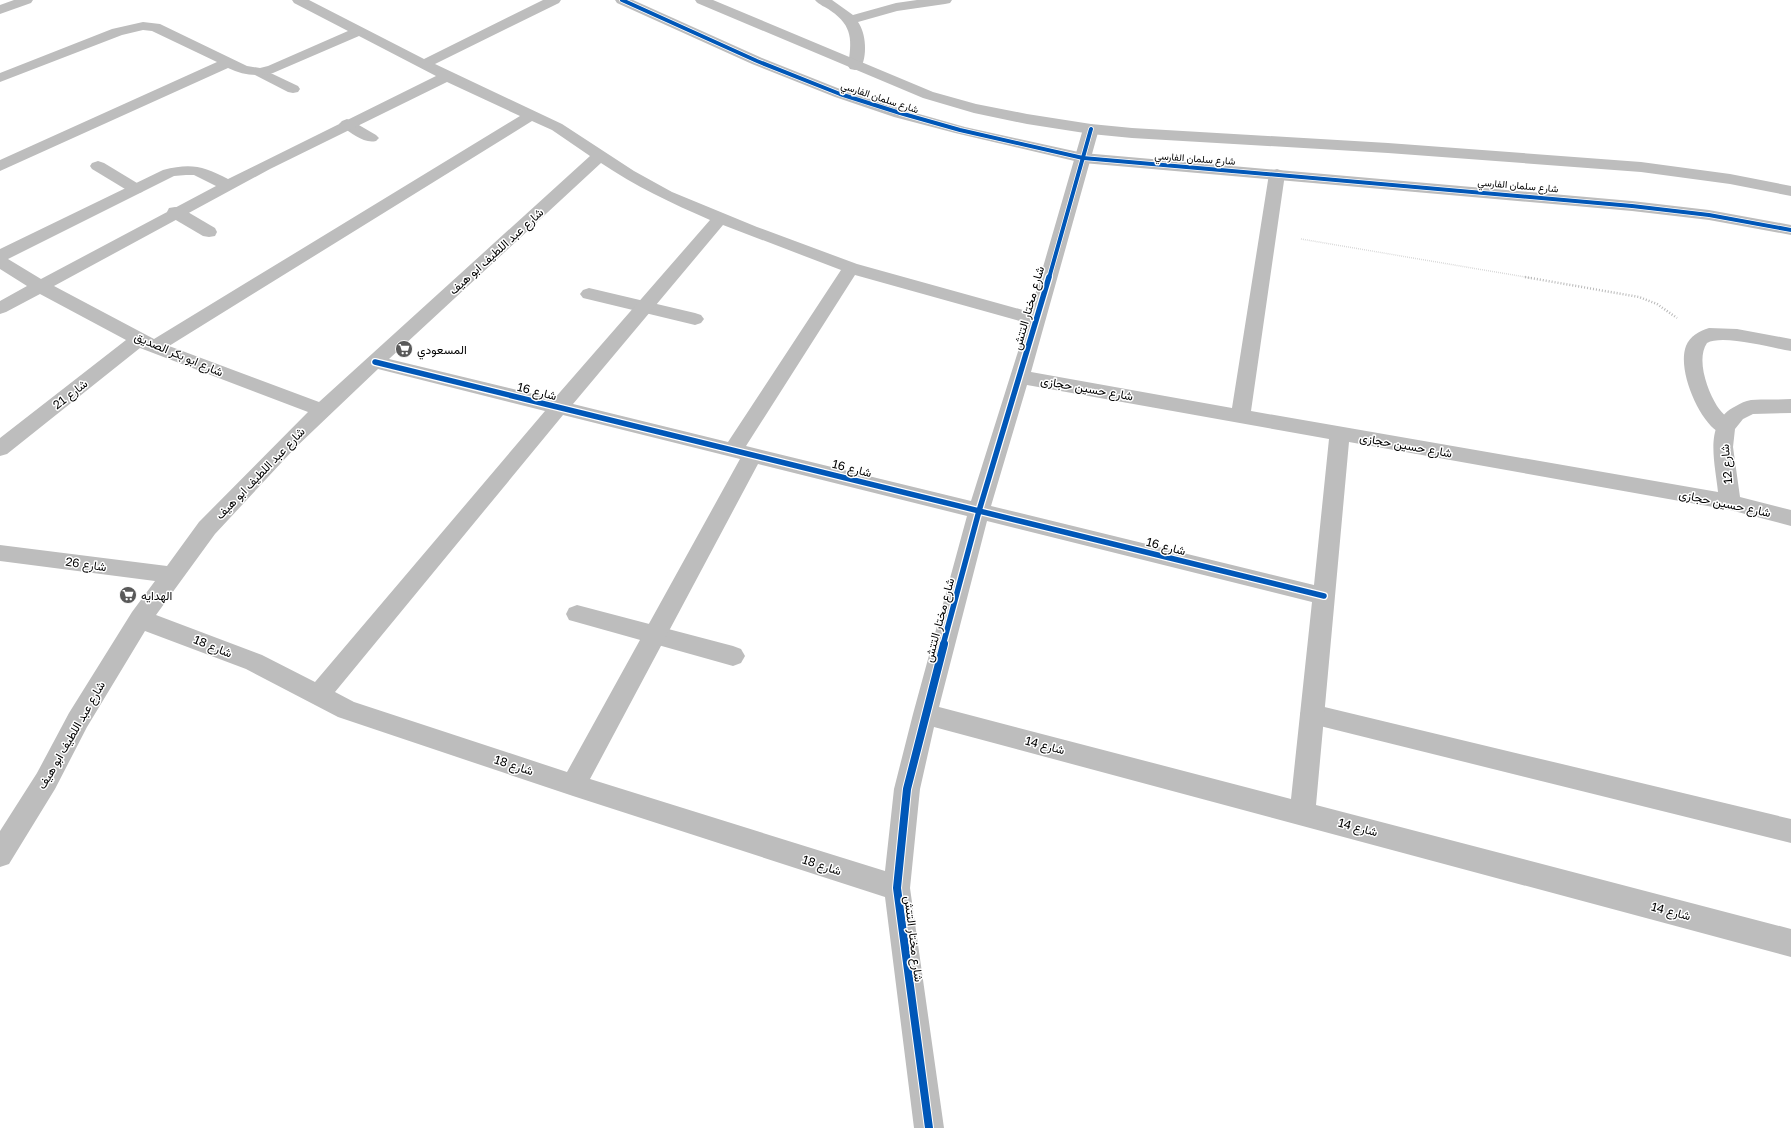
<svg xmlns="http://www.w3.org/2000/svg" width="1791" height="1128" viewBox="0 0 1791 1128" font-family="'Golos Text',Vazirmatn,sans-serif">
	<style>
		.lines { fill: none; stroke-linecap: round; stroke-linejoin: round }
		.path-far1 { stroke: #b8b8b8; stroke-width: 1.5; stroke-dasharray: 0.5 1.5; stroke-linecap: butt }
		.path { stroke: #b8b8b8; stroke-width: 2.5; stroke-dasharray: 1 2; stroke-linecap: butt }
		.service { fill: #bdbdbd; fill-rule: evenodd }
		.minor { fill: #bdbdbd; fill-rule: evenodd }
		.tertiary { fill: #bdbdbd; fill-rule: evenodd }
		.cycleway-far2-casing { stroke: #fff; stroke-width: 5.5 }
		.cycleway-far1-casing { stroke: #fff; stroke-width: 8 }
		.cycleway-casing { stroke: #fff; stroke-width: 10 }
		.cycleway-far2 { stroke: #0057b8; stroke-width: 4 }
		.cycleway-far1 { stroke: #0057b8; stroke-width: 5.5 }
		.cycleway { stroke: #0057b8; stroke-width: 8 }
		.labels { text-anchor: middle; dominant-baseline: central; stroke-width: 3; stroke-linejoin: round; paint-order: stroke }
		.far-street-label { font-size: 10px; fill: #000; stroke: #fff }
		.street-label { font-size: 12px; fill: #000; stroke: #fff }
		.poi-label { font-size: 12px; fill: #000; stroke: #fff; text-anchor: start }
	</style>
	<rect width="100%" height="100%" fill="#fff"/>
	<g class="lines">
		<!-- path-far1 -->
		<polyline class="path-far1" points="1301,239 1531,278"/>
		<!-- path -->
		<polyline class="path" points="1525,277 1639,297 1657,304 1677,318"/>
		<!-- service -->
		<g class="service">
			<polygon points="260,68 298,86 300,89 298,92 293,93 288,92 255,75 253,72 255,69"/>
			<path d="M347 119 352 121 376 135 379 138 376 141C364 144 352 133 342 127L339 124 342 121Z"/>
			<polygon points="98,161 104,163 142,186 144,189 142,192 136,194 130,192 92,169 90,166 92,163"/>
			<polygon points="175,207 181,208 215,228 217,232 215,236 209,237 203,236 169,216 167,212 169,208"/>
			<polygon points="589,288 695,313 701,315 704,319 701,323 695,325 583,298 580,294 583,290"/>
			<path d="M1709 328 1737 329 1791 339V351C1771 348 1723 334 1707 343 1696 359 1707 390 1717 406 1722 414 1730 419 1735 427L1732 432C1727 433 1722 435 1717 431 1698 418 1677 369 1686 346 1690 336 1699 331 1709 328Z"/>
			<polygon points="577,605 733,646 741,649 745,656 741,663 733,666 569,620 566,614 569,608"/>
			<polygon points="1312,704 1791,819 1791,843 1312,724 1303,721 1300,714 1303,707"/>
		</g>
		<!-- minor -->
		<g class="minor">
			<polygon points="14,0 33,0 31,3 0,14 0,5"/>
			<path d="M292 0H309L424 59 543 0H561L559 3 435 64 562 124 634 171 672 192 757 227 857 264 1030 312 1083 129 1086 126 1091 124 1096 126 1099 129 1031 372 1232 408 1269 174 1271 171 1277 169 1283 171 1285 174 1251 411 1718 492C1715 462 1703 422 1736 406 1741 403 1745 401 1751 400 1764 399 1778 400 1791 399V413L1753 414 1743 419 1735 429 1733 447 1740 497 1791 510V526L1730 510 1349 442 1316 805 1791 929V957L934 727 920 789 910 888 944 1128H914L885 897 573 796 338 717 246 669 145 631 87 727 55 789 9 864 0 867V831L37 773 69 713 132 612 155 581 0 561V545L167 566 199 522 308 412 140 348 7 454 0 456V438L126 340 40 294 6 312 0 314V301L27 286 0 269V249L163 170C191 163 203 166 228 179L436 76 359 36 273 73C256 77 243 75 228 68L0 171V160L217 62 152 31 143 30 122 35 0 82V73L112 29 143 22 160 24 247 66 260 68 268 66 348 31 294 3ZM447 82 520 116 154 339 54 286 270 169ZM532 121 552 130 590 156 319 402 169 346ZM601 163C635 186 671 203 710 220L554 399 389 359ZM186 175H194L216 186 41 279 8 259 174 176ZM723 225 841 270 728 442 573 404ZM855 275 1027 323 971 501 746 446ZM378 369 545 411 315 682 262 655 156 615 215 534 295 448ZM1027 385 1329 439 1314 585 991 506ZM563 415 740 459 567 772 354 702 335 692ZM758 464 967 516 913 714 894 789 885 871 590 779ZM987 521 1312 602 1291 799 939 707Z"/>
			<path d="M815 0H832L853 15 896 3 917 0H952L950 3 945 4 897 11 858 22C866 33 868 57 860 69L855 70 850 69 848 66C852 41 853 26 831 11 826 7 819 5 815 0Z"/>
		</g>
		<!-- tertiary -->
		<g class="tertiary">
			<polygon points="615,0 633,0 762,58 845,91 905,110 965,127 1083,153 1632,201 1709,210 1791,225 1791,235 1709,220 1632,211 1083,163 955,133 894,117 835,97 752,64 617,3"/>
			<polygon points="695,0 713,0 933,92 976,104 1027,114 1091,124 1132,128 1388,143 1641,162 1730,174 1791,186 1791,196 1730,184 1641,172 1388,153 1132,138 1091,134 1027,124 974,113 923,98 697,3"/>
		</g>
		<!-- cycleway-far2 casing -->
		<g class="cycleway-far2-casing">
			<g id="cycleway-far2">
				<polyline points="622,0 757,61 840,94 900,113 960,130 1083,158 1632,206 1709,215 1791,230"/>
				<polyline points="1049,278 1091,129"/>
			</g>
		</g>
		<!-- cycleway-far1 casing -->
		<g class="cycleway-far1-casing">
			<g id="cycleway-far1">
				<polyline points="375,362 1324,596"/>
				<polyline points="943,645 979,511 1049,277"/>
			</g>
		</g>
		<!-- cycleway casing -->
		<g class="cycleway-casing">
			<polyline id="cycleway" points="929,1128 897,888 907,789 944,644"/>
		</g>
		<!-- cycleway-far2 -->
		<use href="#cycleway-far2" class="cycleway-far2"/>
		<!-- cycleway-far1 -->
		<use href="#cycleway-far1" class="cycleway-far1"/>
		<!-- cycleway -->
		<use href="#cycleway" class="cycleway"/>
	</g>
	<!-- icons -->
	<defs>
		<g id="supermarket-disc" transform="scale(0.9)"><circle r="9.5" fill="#595959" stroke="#fff"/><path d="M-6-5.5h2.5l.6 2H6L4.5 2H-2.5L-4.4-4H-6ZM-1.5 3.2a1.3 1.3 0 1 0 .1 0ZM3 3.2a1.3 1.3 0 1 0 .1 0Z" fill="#fff"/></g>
	</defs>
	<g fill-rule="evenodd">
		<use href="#supermarket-disc" x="404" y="349"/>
		<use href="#supermarket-disc" x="128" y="595"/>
	</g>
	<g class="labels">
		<!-- far-street labels -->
		<g class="far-street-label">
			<text transform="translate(880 97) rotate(18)">شارع سلمان الفارسي</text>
			<text transform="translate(1195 158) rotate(4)">شارع سلمان الفارسي</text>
			<text transform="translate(1518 185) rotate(5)">شارع سلمان الفارسي</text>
		</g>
		<!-- street labels -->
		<g class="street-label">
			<text transform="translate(496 251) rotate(-42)">شارع عبد اللطيف ابو هيف</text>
			<text transform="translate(1028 308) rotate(-74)">شارع مختار التتش</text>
			<text transform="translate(179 354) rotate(23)">شارع ابو بكر الصديق</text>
			<text transform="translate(1087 388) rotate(10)">شارع حسين حجازى</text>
			<text transform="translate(537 391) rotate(14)">شارع 16</text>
			<text transform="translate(70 394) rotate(-38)">شارع 21</text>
			<text transform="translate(1406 445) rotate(10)">شارع حسين حجازى</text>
			<text transform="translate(1726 464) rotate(-95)">شارع 12</text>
			<text transform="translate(852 468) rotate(14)">شارع 16</text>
			<text transform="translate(260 473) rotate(-46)">شارع عبد اللطيف ابو هيف</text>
			<text transform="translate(1725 503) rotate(12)">شارع حسين حجازى</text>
			<text transform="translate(1166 546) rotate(14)">شارع 16</text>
			<text transform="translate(86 564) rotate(8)">شارع 26</text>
			<text transform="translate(939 620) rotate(-75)">شارع مختار التتش</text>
			<text transform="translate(213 646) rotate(22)">شارع 18</text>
			<text transform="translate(71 735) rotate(-60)">شارع عبد اللطيف ابو هيف</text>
			<text transform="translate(1045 745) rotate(15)">شارع 14</text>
			<text transform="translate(514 765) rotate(18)">شارع 18</text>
			<text transform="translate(1358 827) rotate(15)">شارع 14</text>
			<text transform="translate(822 865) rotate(18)">شارع 18</text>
			<text transform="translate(1671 911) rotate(15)">شارع 14</text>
			<text transform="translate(914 939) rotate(83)">شارع مختار التتش</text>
		</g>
		<!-- poi labels -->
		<g class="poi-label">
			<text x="417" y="349">المسعودي</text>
			<text x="141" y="595">الهدايه</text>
		</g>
	</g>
</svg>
